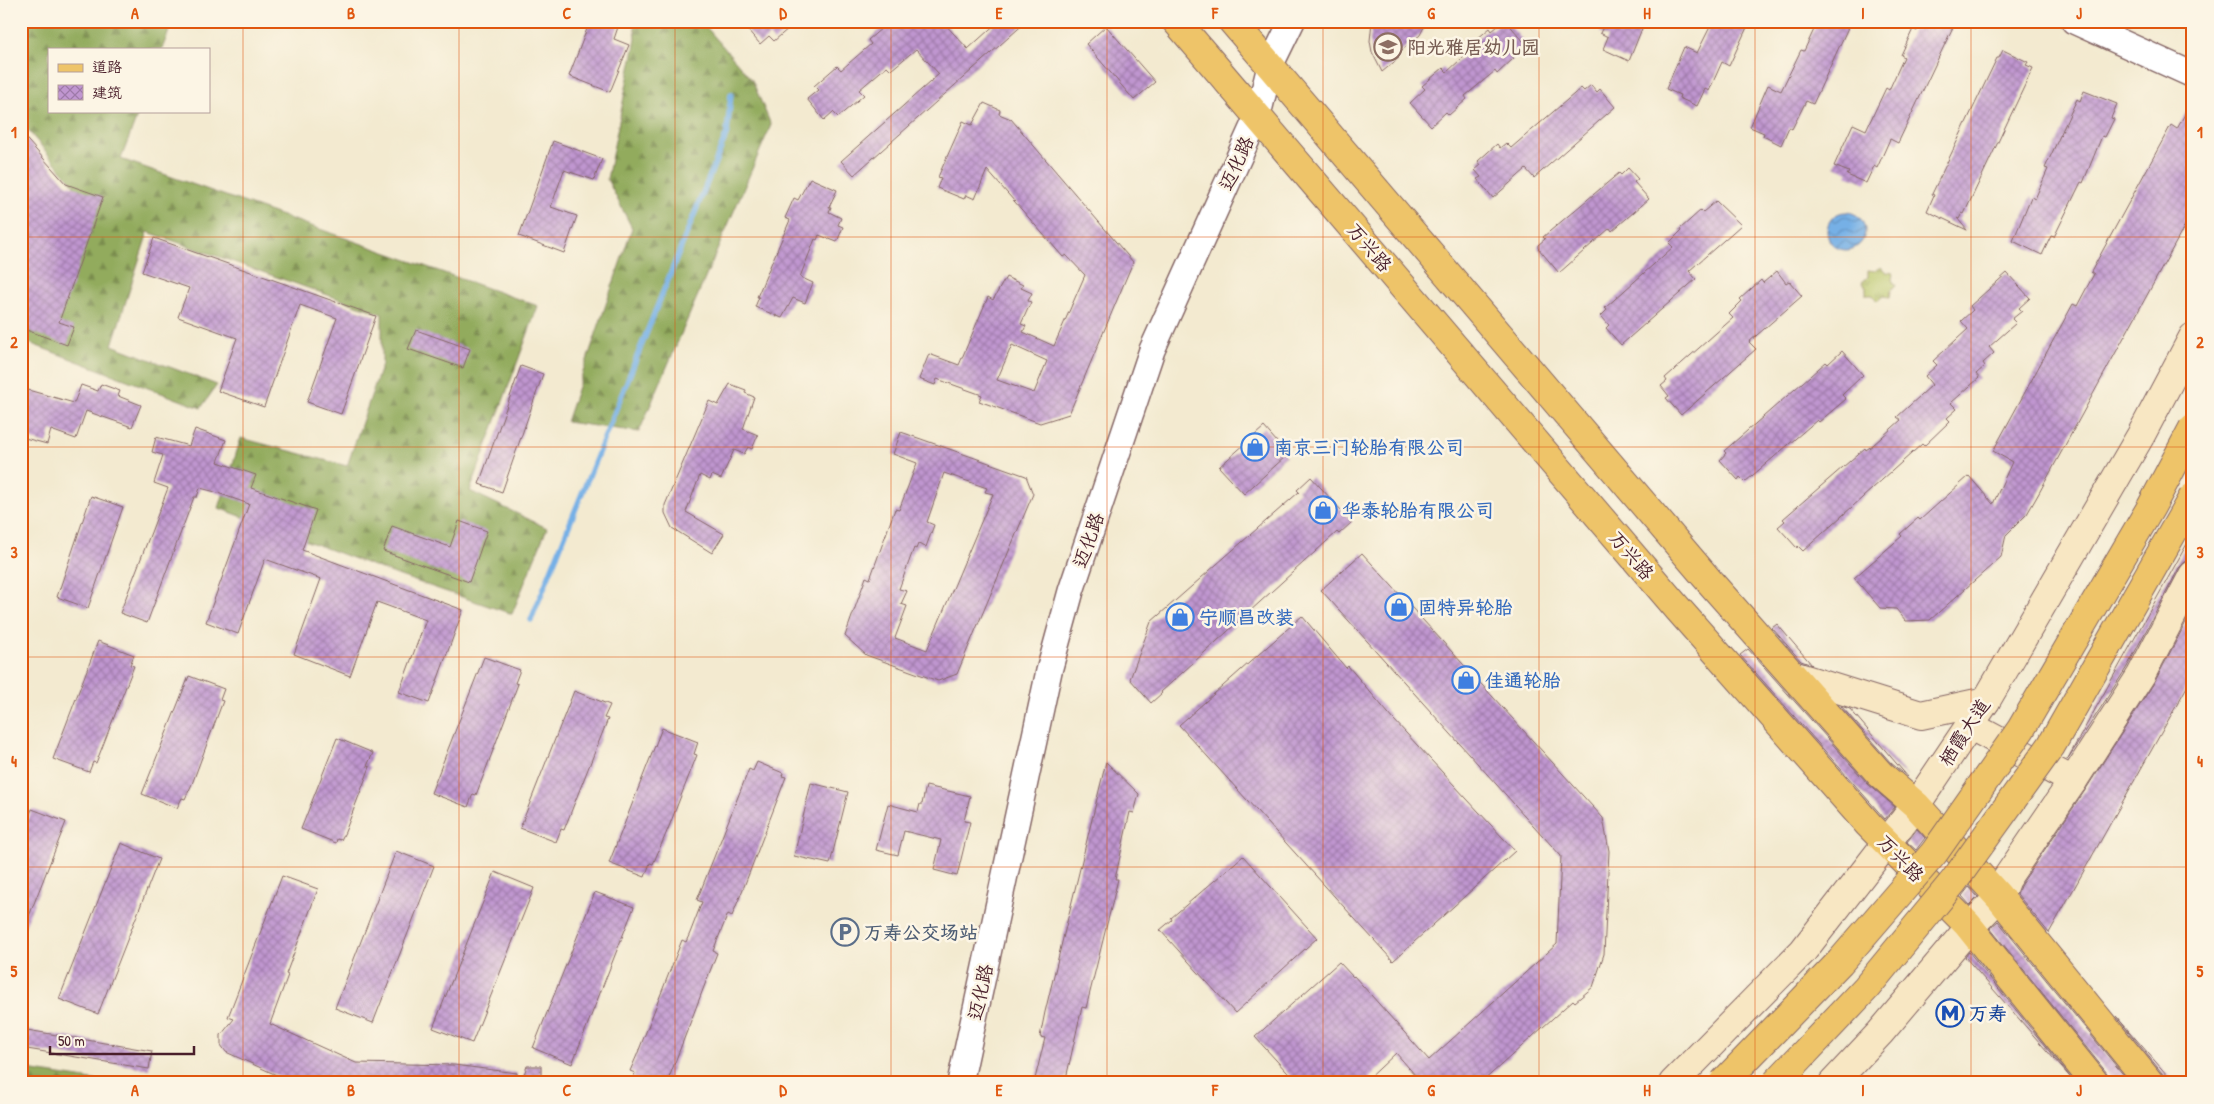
<svg xmlns="http://www.w3.org/2000/svg" width="2214" height="1104" viewBox="0 0 2214 1104" font-family="'Patrick Hand','LXGW WenKai TC',sans-serif">
	<style>
		.grass { fill: url(#grass-tufts); stroke: #81724a }
		.forest { fill: url(#forest-firs); stroke: #6e6544 }
		.water { fill: url(#water-waves); stroke: #606888 }
		.lines { fill: none; stroke-linecap: round; stroke-linejoin: round }
		.stream { stroke: #76b0e6; stroke-width: 5.5 }
		.building { fill: url(#building-cross-hatch); fill-rule: evenodd }
		.tertiary-casing { stroke: #856665; stroke-width: 28 }
		.secondary-casing { stroke: #856665; stroke-width: 30 }
		.primary-casing { stroke: #856665; stroke-width: 30 }
		.tertiary { stroke: #fff; stroke-width: 25 }
		.secondary { stroke: #f8e7c3; stroke-width: 28 }
		.primary { stroke: #eec469; stroke-width: 28 }
		.trunk-bridge-casing { stroke: #856665; stroke-width: 30; stroke-linecap: butt }
		.trunk-bridge { stroke: #eec469; stroke-width: 28 }
		.grid { fill: none; stroke: #e0560e; stroke-width: 1; stroke-opacity: 0.55 }
		.labels { text-anchor: middle; dominant-baseline: central; stroke-width: 5; stroke-linejoin: round; paint-order: stroke }
		.education-label { font-size: 19px; font-weight: bold; fill: #785e54; stroke: #fcf5e5; text-anchor: start }
		.street-label { font-size: 19px; fill: #4a1f2b; stroke: #fcf5e5 }
		.shop-label { font-size: 19px; font-weight: bold; fill: #366cbe; stroke: #fcf5e5; text-anchor: start }
		.service-label { font-size: 19px; font-weight: bold; fill: #4e5e75; stroke: #fcf5e5; text-anchor: start }
		.transit-label { font-size: 19px; font-weight: bold; fill: #164399; stroke: #fcf5e5; text-anchor: start }
		.neatline { fill: none; stroke: #e0560e; stroke-width: 2 }
		.grid-label { font-size: 16px; text-anchor: middle; font-weight: bold; fill: #e0560e }
	</style>
	<defs>
		<pattern id="grass-tufts" width="24" height="20" patternUnits="userSpaceOnUse" patternTransform="scale(1.25)"><rect width="24" height="20" fill="#b8c669"/><path d="M3 7l-1-3M5 7V3M7 7l1-3M15 17l-1-3M17 17v-4M19 17l1-3" fill="none" stroke="#98a057"/></pattern>
		<pattern id="forest-firs" width="22" height="20" patternUnits="userSpaceOnUse" patternTransform="scale(1.25)"><rect width="22" height="20" fill="#92ab5d"/><path d="M5 1l3.5 6h-7zM16 11l3.5 6h-7z" fill="#798b4d"/></pattern>
		<pattern id="water-waves" width="16" height="10" patternUnits="userSpaceOnUse" patternTransform="scale(1.25)"><rect width="16" height="10" fill="#76b0e6"/><path d="M0 5q4-4 8 0t8 0" fill="none" stroke="#638fbb"/></pattern>
		<pattern id="building-cross-hatch" width="8" height="8" patternUnits="userSpaceOnUse" patternTransform="scale(1.25)"><rect width="8" height="8" fill="#c096d0"/><path d="M0 0l8 8M0 8l8-8" fill="none" stroke="#9e7aa9"/></pattern>
	</defs>
	<rect width="100%" height="100%" fill="#fcf5e5"/>
	<filter id="ink" filterUnits="userSpaceOnUse"><feTurbulence type="fractalNoise" baseFrequency=".02" numOctaves="2"/><feDisplacementMap in="SourceGraphic" scale="10" xChannelSelector="R" yChannelSelector="G"/><feConvolveMatrix kernelMatrix="1 2 1 2 8 2 1 2 1" color-interpolation-filters="sRGB"/></filter>
	<filter id="wash" filterUnits="userSpaceOnUse"><feTurbulence type="fractalNoise" baseFrequency=".0096" numOctaves="4" result="noise"/><feDisplacementMap in="SourceGraphic" scale="20" xChannelSelector="R" yChannelSelector="G"/><feGaussianBlur stdDeviation="1.12" result="paint"/><feColorMatrix in="noise" values="0 0 0 0 0 0 0 0 0 0 0 0 0 0 0 0 0 1.4 0 .05"/><feComposite in="paint" operator="in"/></filter>
	<g filter="url(#wash)">
		<rect width="100%" height="100%" fill="#f3ead0"/>
		<!-- grass -->
		<polygon class="grass" points="1881,267 1886,272 1893,273 1892,280 1896,285 1891,290 1890,297 1883,296 1877,301 1873,295 1866,295 1866,287 1862,282 1868,277 1868,270 1875,271"/>
		<!-- forest -->
		<g class="forest">
			<polygon points="21,21 173,21 162,49 49,49 49,111 139,111 121,159 538,306 470,491 547,528 512,614 400,576 219,508 241,438 347,466 382,364 382,314 148,232 112,345 217,385 201,408 21,340 74,185 21,122"/>
			<polygon points="634,21 701,21 752,80 771,125 639,432 566,422 632,228 607,179 636,39"/>
			<polygon points="21,1069 112,1083 21,1083"/>
		</g>
		<!-- water -->
		<circle class="water" cx="1846" cy="231" r="19"/>
		<g class="lines">
			<!-- stream -->
			<polyline class="stream" points="531,620 727,133 731,94"/>
		</g>
		<g id="blocks">
			<!-- building -->
			<g class="building">
				<polygon points="590,21 620,21 614,39 629,45 610,92 569,76"/>
				<polygon points="740,21 797,21 774,41 769,36 760,44"/>
				<polygon points="890,21 942,21 968,49 999,21 1027,21 854,175 841,161 939,74 916,49 891,70 887,66 859,90 864,95 838,117 833,112 824,120 807,99 818,90 814,86 837,66 841,70 871,44 868,40"/>
				<polygon points="1372,21 1427,21 1420,35 1396,55 1399,58 1382,72 1372,52 1370,41"/>
				<polygon points="1504,21 1506,21 1525,43 1512,55 1514,58 1497,74 1495,71 1465,96 1467,99 1449,115 1446,112 1431,126 1410,103 1425,89 1422,86 1443,68 1447,72 1474,47 1471,44 1490,28 1492,31"/>
				<polygon points="1606,21 1645,21 1629,61 1603,49 1608,37 1600,33"/>
				<polygon points="1713,21 1750,21 1729,66 1722,62 1709,91 1705,89 1697,106 1679,98 1680,95 1666,89 1684,47 1697,53"/>
				<polygon points="1818,21 1851,21 1813,104 1806,101 1792,129 1789,127 1781,145 1763,136 1764,133 1750,127 1768,85 1781,91 1801,50 1804,51"/>
				<polygon points="1922,21 1939,21 1953,27 1898,143 1890,139 1877,168 1874,166 1866,183 1847,175 1849,172 1834,166 1853,124 1866,130 1886,88 1889,90 1904,57 1901,55 1913,29 1917,31"/>
				<polygon points="1106,26 1155,82 1134,100 1086,44"/>
				<polygon points="2003,50 2028,62 2026,65 2033,68 1964,214 1962,213 1959,219 1957,218 1967,230 1927,211 1934,195 1932,194 1997,58 1999,58"/>
				<polygon points="1591,85 1597,92 1600,89 1615,107 1534,178 1526,169 1493,198 1477,179 1481,177 1475,170 1481,165 1478,161 1497,144 1500,148 1506,143 1511,148 1581,88 1584,91"/>
				<polygon points="2084,91 2117,104 2111,118 2114,119 2105,137 2102,136 2083,183 2081,182 2054,237 2051,236 2042,255 2013,241 2031,197 2035,199 2048,169 2045,168 2077,99 2080,101"/>
				<polygon points="2193,99 2193,211 2039,493 2027,514 2006,535 2001,557 1930,620 1906,621 1896,609 1880,608 1854,578 1902,536 1900,534 1918,518 1920,520 1969,476 1993,504 2012,462 1993,451 2073,304 2077,306 2094,274 2091,272 2171,125 2177,129"/>
				<path d="M984 103 1000 110 999 114 1011 119 1133 262 1069 414 1040 423 979 401 982 395 937 379 935 385 919 379 929 354 959 365 988 297 993 300 1006 277 1023 285 1021 288 1032 293 1028 301 1031 302 1021 324 1026 326 1023 332 1054 346 1085 275 1066 255 1063 257 987 170 975 199 966 195 964 199 937 188 941 178 938 177 963 121 972 125ZM1012 345 1047 361 1034 393 997 380Z"/>
				<polygon points="21,133 66,184 103,197 59,322 74,327 67,345 21,328"/>
				<polygon points="553,141 602,159 594,180 564,170 551,207 577,216 564,253 519,236"/>
				<polygon points="1628,168 1638,179 1634,182 1649,199 1612,231 1610,228 1559,273 1538,248 1538,245 1545,239 1543,237 1619,173 1621,175"/>
				<polygon points="810,178 837,190 829,207 831,207 829,212 841,218 838,225 843,227 837,242 819,235 817,240 815,239 800,277 813,283 805,303 793,298 782,318 755,307 759,297 757,297 790,220 785,218 794,198 798,200"/>
				<polygon points="1716,201 1741,225 1689,271 1696,279 1621,345 1606,328 1609,325 1601,316 1607,310 1605,308 1673,247 1669,243 1681,231 1680,229 1701,210 1703,212"/>
				<polygon points="154,238 376,316 341,414 307,402 337,318 300,305 264,407 218,391 237,338 178,317 189,288 142,272"/>
				<polygon points="1777,271 1786,283 1789,281 1802,296 1749,342 1756,349 1681,415 1666,398 1669,396 1661,386 1667,381 1665,378 1733,318 1729,314 1742,301 1740,299 1761,280 1763,283"/>
				<polygon points="2007,273 2030,298 2019,308 2022,311 2012,319 2016,323 1989,347 1994,353 1983,363 1985,366 1976,374 1979,378 1951,403 1957,409 1947,418 1950,421 1924,446 1922,444 1803,551 1798,546 1797,548 1778,527 1785,521 1783,519 1865,448 1866,450 1873,445 1901,420 1897,417 1932,385 1925,376 1937,365 1933,361 1968,329 1961,321 1973,310 1970,306"/>
				<polygon points="416,330 470,349 463,368 408,349"/>
				<polygon points="1842,351 1863,375 1842,395 1846,399 1819,422 1817,420 1745,482 1740,477 1738,480 1720,460 1726,453 1724,451 1826,362 1828,364"/>
				<polygon points="521,366 543,374 502,492 479,484"/>
				<polygon points="101,384 120,391 118,396 141,405 132,427 86,411 76,439 51,430 47,444 21,437 21,388 74,403 81,385 98,391"/>
				<polygon points="730,384 746,390 745,393 754,397 743,429 758,435 752,449 748,447 744,454 734,450 721,479 712,475 710,480 700,475 686,512 724,534 712,553 672,528 665,513 665,505 709,401 718,405"/>
				<polygon points="1264,427 1277,442 1275,444 1286,456 1244,494 1219,467"/>
				<polygon points="195,429 226,440 218,462 256,475 251,488 316,510 302,550 463,610 429,703 399,692 426,620 377,602 350,676 294,654 321,579 265,559 238,634 206,622 249,504 212,491 200,488 197,497 194,497 147,623 120,613 168,488 154,483 163,455 152,452 156,437 189,446"/>
				<path d="M901 432 1026 476 1033 494 957 674 938 681 866 655 845 636 866 577 870 579 895 509 899 510 917 463 893 454ZM944 473 987 488 985 492 993 494 927 650 895 638 907 606 901 604 907 591 899 589 914 548 916 549 918 544 926 547 934 525 927 522Z"/>
				<polygon points="1311,477 1352,522 1339,534 1337,532 1161,692 1162,693 1151,703 1130,679 1151,622 1299,492 1297,490"/>
				<polygon points="91,496 123,507 88,608 57,597"/>
				<polygon points="459,521 487,531 469,582 383,551 392,526 450,547"/>
				<polygon points="2193,533 2193,559 2185,562 2179,568 2127,667 2067,760"/>
				<polygon points="1362,553 1603,818 1609,851 1604,954 1593,987 1575,1002 1573,1000 1481,1083 1422,1083 1396,1053 1364,1083 1297,1083 1255,1037 1339,962 1353,977 1354,976 1429,1060 1557,944 1561,856 1321,590"/>
				<polygon points="2193,609 2193,676 2049,933 2017,894 2020,886 2086,789 2154,683"/>
				<polygon points="1302,616 1346,668 1348,666 1394,720 1515,851 1393,961 1179,725"/>
				<polygon points="1777,624 1812,665 1801,661 1772,628"/>
				<polygon points="98,641 134,655 130,665 134,666 96,763 93,762 89,772 53,759"/>
				<polygon points="1748,649 1868,784 1895,807 1885,819 1740,655"/>
				<polygon points="484,657 520,670 515,683 518,684 492,753 476,795 473,794 468,807 431,793"/>
				<polygon points="189,676 224,689 220,700 223,701 192,784 185,799 182,798 177,808 142,794"/>
				<polygon points="574,691 610,705 604,718 608,719 578,794 564,830 561,829 556,842 520,828"/>
				<polygon points="1841,706 1850,709 1908,777 1891,763"/>
				<polygon points="662,728 698,742 694,754 697,755 668,829 653,864 650,863 645,877 609,863"/>
				<polygon points="337,738 373,753 367,766 370,767 345,832 341,840 337,839 336,843 301,829"/>
				<polygon points="757,762 783,773 782,776 786,777 745,884 732,916 728,914 719,936 713,951 717,953 667,1083 631,1083 635,1073 630,1071 637,1055 682,940 686,942 690,933 702,902 697,900 749,769 753,771"/>
				<polygon points="1106,762 1139,794 1134,813 1130,812 1115,879 1118,879 1111,908 1086,1008 1082,1007 1065,1083 1034,1083 1045,1038 1040,1037 1045,1012"/>
				<polygon points="811,783 848,792 830,864 794,856"/>
				<polygon points="926,786 970,796 964,821 970,822 957,876 934,870 941,840 904,831 898,855 876,850 888,804 918,812 920,804 922,804"/>
				<polygon points="32,809 66,822 22,934 21,837"/>
				<polygon points="1917,829 1925,838 1916,850 1907,842"/>
				<polygon points="121,843 159,859 98,1014 59,999"/>
				<polygon points="396,851 434,866 373,1023 335,1008"/>
				<polygon points="1243,856 1317,938 1235,1013 1160,930 1172,920 1171,918"/>
				<polygon points="495,872 534,888 472,1043 433,1028"/>
				<polygon points="282,876 318,889 286,974 288,975 270,1024 356,1063 454,1065 517,1073 516,1083 294,1083 226,1052 221,1045 221,1035 234,1019 228,1017"/>
				<polygon points="1969,887 1978,897 1970,905 1962,896"/>
				<polygon points="595,892 634,907 572,1064 533,1048"/>
				<polygon points="1998,921 2130,1083 2110,1083 2107,1073 1990,928"/>
				<polygon points="1969,952 2075,1083 1965,957"/>
				<polygon points="2116,1016 2174,1083 2165,1083 2162,1073"/>
				<polygon points="21,1029 152,1051 149,1069 21,1048"/>
				<polygon points="527,1066 541,1066 541,1083 521,1083"/>
			</g>
		</g>
	</g>
	<g filter="url(#ink)">
		<use href="#blocks" fill-opacity="0" stroke="#856665" stroke-width="1"/>
		<g class="lines">
			<!-- tertiary casing -->
			<g class="tertiary-casing">
				<g id="tertiary">
					<polyline points="2074,21 2193,75"/>
					<polyline points="960,1083 1049,671 1071,591 1152,350 1258,115 1270,66 1292,21"/>
				</g>
			</g>
			<!-- secondary casing -->
			<g class="secondary-casing">
				<g id="secondary">
					<polyline points="1793,675 1921,715 1986,701"/>
					<polyline points="1969,725 2073,781"/>
					<polyline points="1673,1083 1803,951 1916,805 1986,701 2141,435 2193,337"/>
					<polyline points="1833,1083 1880,1033 1969,928 1999,897 2006,879 2073,781 2141,675 2193,575"/>
				</g>
			</g>
			<!-- primary casing -->
			<g class="primary-casing">
				<g id="primary">
					<polyline points="1176,21 1679,610 1869,825 1967,924 2095,1083"/>
					<polyline points="1232,21 1710,582 1880,774 1916,805 1999,897 2150,1083"/>
				</g>
			</g>
			<!-- tertiary -->
			<use href="#tertiary" class="tertiary"/>
			<!-- secondary -->
			<use href="#secondary" class="secondary"/>
			<!-- primary -->
			<use href="#primary" class="primary"/>
			<!-- trunk-bridge casing -->
			<g class="trunk-bridge-casing">
				<g id="trunk-bridge">
					<polyline points="1723,1083 1840,962 1934,853 2021,729 2151,507 2193,428"/>
					<polyline points="1776,1083 1866,988 1954,881 2051,746 2193,497"/>
				</g>
			</g>
			<!-- trunk-bridge -->
			<use href="#trunk-bridge" class="trunk-bridge"/>
		</g>
	</g>
	<!-- grid -->
	<path class="grid" d="M243 21V1083M459 21V1083M675 21V1083M891 21V1083M1107 21V1083M1323 21V1083M1539 21V1083M1755 21V1083M1971 21V1083M21 237H2193M21 447H2193M21 657H2193M21 867H2193"/>
	<!-- icons -->
	<defs>
		<g id="school-ring" transform="scale(1.4375)"><circle r="9.5" fill="#fcf5e5" stroke="#8d6e63" stroke-width="1.5"/><path d="M0-5L7-2L0 1L-7-2ZM-4 1L0 2.5L4 1V4Q0 6-4 4Z" fill="#8d6e63"/></g>
		<g id="shop-ring" transform="scale(1.4375)"><circle r="9.5" fill="#fcf5e5" stroke="#3f7fe0" stroke-width="1.5"/><path d="M-5-2.5h2.3a2.7 3.5 0 0 1 5.4 0H5L5.5 6h-11ZM-1.5-2.5h3a1.5 2.3 0 0 0-3 0Z" fill="#3f7fe0"/></g>
		<g id="parking-ring" transform="scale(1.4375)"><circle r="9.5" fill="#fcf5e5" stroke="#5c6f8a" stroke-width="1.5"/><path d="M-3.5-5.5H1a3.5 3.5 0 0 1 0 7H-1V5.5H-3.5ZM-1-3.4V-.6H.8a1.4 1.4 0 0 0 0-2.8Z" fill="#5c6f8a"/></g>
		<g id="metro-ring" transform="scale(1.4375)"><circle r="9.5" fill="#fcf5e5" stroke="#1a4fb4" stroke-width="1.5"/><path d="M-5.5 5V-5H-3L0 0L3-5H5.5V5H3V-.5L0 4L-3-.5V5Z" fill="#1a4fb4"/></g>
	</defs>
	<g fill-rule="evenodd">
		<use href="#school-ring" x="1388" y="47"/>
		<use href="#shop-ring" x="1255" y="447"/>
		<use href="#shop-ring" x="1323" y="510"/>
		<use href="#shop-ring" x="1399" y="607"/>
		<use href="#shop-ring" x="1180" y="617"/>
		<use href="#shop-ring" x="1466" y="680"/>
		<use href="#parking-ring" x="845" y="932"/>
		<use href="#metro-ring" x="1950" y="1013"/>
	</g>
	<g class="labels">
		<!-- education labels -->
		<g class="education-label">
			<text x="1407" y="47">阳光雅居幼儿园</text>
		</g>
		<!-- street labels -->
		<g class="street-label">
			<text transform="translate(1236 163) rotate(-66)">迈化路</text>
			<text transform="translate(1370 247) rotate(50)">万兴路</text>
			<text transform="translate(1088 540) rotate(-71)">迈化路</text>
			<text transform="translate(1632 555) rotate(50)">万兴路</text>
			<text transform="translate(1964 732) rotate(-57)">栖霞大道</text>
			<text transform="translate(1901 858) rotate(46)">万兴路</text>
			<text transform="translate(980 992) rotate(-78)">迈化路</text>
		</g>
		<!-- shop labels -->
		<g class="shop-label">
			<text x="1274" y="447">南京三门轮胎有限公司</text>
			<text x="1342" y="510">华泰轮胎有限公司</text>
			<text x="1418" y="607">固特异轮胎</text>
			<text x="1199" y="617">宁顺昌改装</text>
			<text x="1485" y="680">佳通轮胎</text>
		</g>
		<!-- service labels -->
		<g class="service-label">
			<text x="864" y="932">万寿公交场站</text>
		</g>
		<!-- transit labels -->
		<g class="transit-label">
			<text x="1969" y="1013">万寿</text>
		</g>
	</g>
	<!-- margin -->
	<rect width="2214" height="1104" fill="none" stroke="#fcf5e5" stroke-width="55"/>
	<!-- legend -->
	<rect x="48" y="48" width="162" height="65" fill="#fcf5e5" stroke="#b59f9b"/>
	<rect x="58" y="64" width="25" height="8" fill="#eec469" stroke="#b59f9b"/>
	<text x="92" y="72" font-size="15" fill="#4a1f2b">道路</text>
	<rect x="58" y="85" width="25" height="15" fill="url(#building-cross-hatch)" stroke="#b59f9b"/>
	<text x="92" y="98" font-size="15" fill="#4a1f2b">建筑</text>
	<!-- scale -->
	<path d="M50 1046v8h144v-8" fill="none" stroke="#4a1f2b" stroke-width="2.5"/>
	<text x="58" y="1046" font-size="15" fill="#4a1f2b" stroke="#fcf5e5" stroke-width="4" paint-order="stroke">50 m</text>
	<rect x="28" y="28" width="2158" height="1048" class="neatline"/>
	<g class="grid-label">
		<text x="135" y="19">A</text>
		<text x="351" y="19">B</text>
		<text x="567" y="19">C</text>
		<text x="783" y="19">D</text>
		<text x="999" y="19">E</text>
		<text x="1215" y="19">F</text>
		<text x="1431" y="19">G</text>
		<text x="1647" y="19">H</text>
		<text x="1863" y="19">I</text>
		<text x="2079" y="19">J</text>
		<text x="14" y="138">1</text>
		<text x="2200" y="138">1</text>
		<text x="14" y="348">2</text>
		<text x="2200" y="348">2</text>
		<text x="14" y="558">3</text>
		<text x="2200" y="558">3</text>
		<text x="14" y="767">4</text>
		<text x="2200" y="767">4</text>
		<text x="14" y="977">5</text>
		<text x="2200" y="977">5</text>
		<text x="135" y="1096">A</text>
		<text x="351" y="1096">B</text>
		<text x="567" y="1096">C</text>
		<text x="783" y="1096">D</text>
		<text x="999" y="1096">E</text>
		<text x="1215" y="1096">F</text>
		<text x="1431" y="1096">G</text>
		<text x="1647" y="1096">H</text>
		<text x="1863" y="1096">I</text>
		<text x="2079" y="1096">J</text>
	</g>
</svg>
